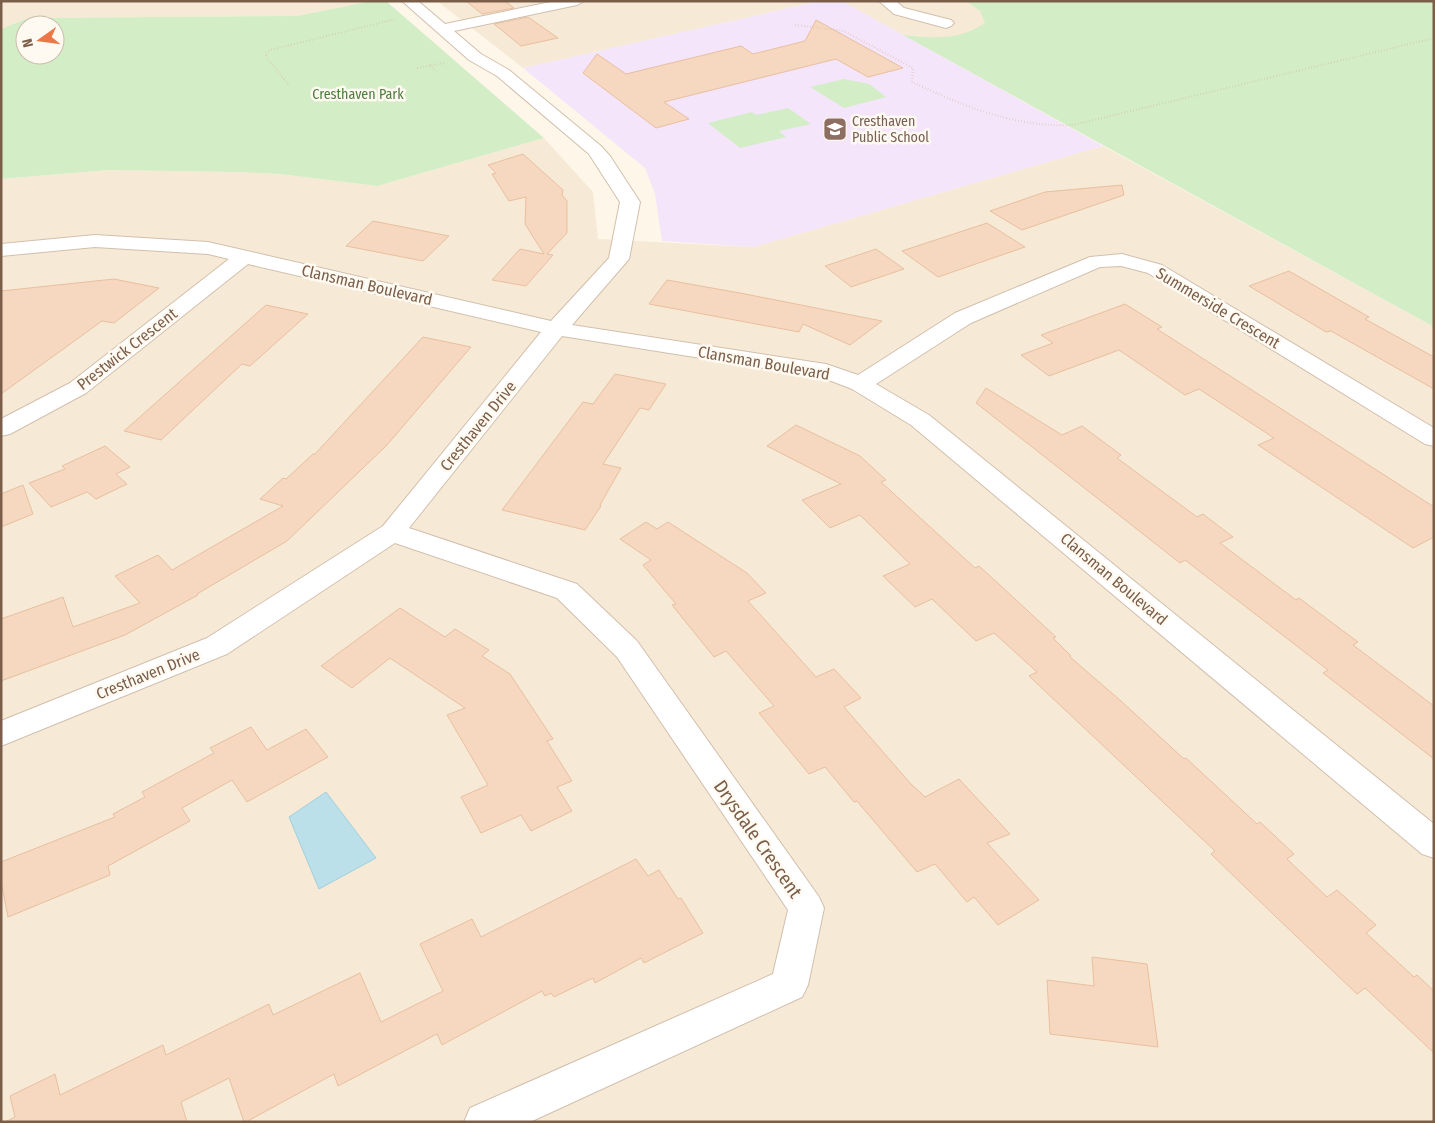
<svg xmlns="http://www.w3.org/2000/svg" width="1435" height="1123" viewBox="0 0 1435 1123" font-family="'Fira Sans Condensed',sans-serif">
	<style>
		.residential { fill: #f6ead7 }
		.education { fill: #f4e5fb }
		.green { fill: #d3edc6; fill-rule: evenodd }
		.water { fill: #bce0e9; stroke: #a1cfdc }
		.building { fill: #f5d8bf; stroke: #e9bf9e }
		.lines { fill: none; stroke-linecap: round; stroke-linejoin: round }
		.minor-casing { stroke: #d2bfad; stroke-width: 2 }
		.path { stroke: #dbbba1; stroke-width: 2; stroke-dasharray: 0.5 2.5; stroke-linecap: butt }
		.minor { fill: #fff; fill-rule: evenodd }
		.labels { text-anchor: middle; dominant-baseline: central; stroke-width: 5; stroke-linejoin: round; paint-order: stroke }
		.far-park-label { font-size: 14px; fill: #4c7b3e; stroke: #fffaf1 }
		.far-education-label { font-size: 14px; fill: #785e54; stroke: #fffaf1; text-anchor: start }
		.street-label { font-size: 16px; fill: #7b5e4a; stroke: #fffaf1 }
		.near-street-label { font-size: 19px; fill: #7b5e4a; stroke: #fffaf1 }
	</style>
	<rect width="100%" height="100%" fill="#fef7e9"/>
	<!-- residential -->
	<g class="residential">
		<polygon points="1,1 372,1 297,16 28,18 1,29"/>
		<polygon points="437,1 820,1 523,68"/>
		<polygon points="842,1 972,1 969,2 980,11 986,23 969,33 942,38 903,35"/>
		<polygon points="544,138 593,192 598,239 753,247 1103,146 1434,327 1434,1122 1,1122 1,179 108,170 235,172 280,174 377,186"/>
	</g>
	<!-- education -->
	<polygon class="education" points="820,1 842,1 1103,146 753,247 662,241 655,194 645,168 523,68"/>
	<!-- green -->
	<g class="green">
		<path d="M372 1H386L544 138 377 186 280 174 235 172 108 170 1 179V29L28 18 297 16ZM25 25H55V55H25Z"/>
		<path d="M972 1H1434V327L903 35C935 38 958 41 985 23L980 11 968 2Z"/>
		<polygon points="844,79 869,84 886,97 844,108 810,87"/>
		<polygon points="788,108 811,124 779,131 786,137 740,148 708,123 752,112 756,115"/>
	</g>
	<!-- water -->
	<polygon class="water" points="326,792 376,858 319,889 289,817"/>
	<!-- building -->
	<g class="building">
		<polygon points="466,1 505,1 514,8 482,14"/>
		<polygon points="528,17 558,38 521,46 494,24"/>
		<polygon points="816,20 903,68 868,77 836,59 664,102 689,119 656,128 583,73 597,54 626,74 741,46 753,54 805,41"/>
		<polygon points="523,154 563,190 562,195 567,201 567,233 547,254 553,255 526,286 492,280 520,249 544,254 525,224 526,197 509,201 492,174 496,173 488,165"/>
		<polygon points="1122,185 1124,195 1022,230 990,211 1045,192"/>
		<polygon points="373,221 449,236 423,261 346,246"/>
		<polygon points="987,223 1025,247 938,277 902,251"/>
		<polygon points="876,249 904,269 851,287 825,266"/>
		<polygon points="1289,271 1369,317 1365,319 1434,357 1434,389 1331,331 1326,332 1249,286"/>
		<polygon points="114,279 159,288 114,323 102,321 1,394 1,291"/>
		<polygon points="667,280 740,293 882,321 850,345 803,324 799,332 649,304"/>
		<polygon points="1125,304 1162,327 1157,329 1434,507 1434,537 1413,548 1258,445 1274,438 1199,389 1185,395 1119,350 1049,376 1021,355 1053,343 1041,335"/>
		<polygon points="266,305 308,314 250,366 242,364 161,440 124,431"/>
		<polygon points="423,337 471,347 387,445 287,541 197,594 198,595 125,635 1,681 1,619 63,597 73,627 140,603 115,576 158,555 172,570 283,506 260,499 283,478 286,479 313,454 315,454"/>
		<polygon points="615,374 666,384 649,410 640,408 603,464 621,468 600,505 601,506 585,530 502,510 583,402 593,404"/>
		<polygon points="986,388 1062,435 1082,426 1121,455 1117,458 1197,517 1203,514 1233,537 1220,543 1296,600 1299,598 1358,642 1353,645 1434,706 1434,759 1323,673 1328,670 1185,560 1180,563 976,403"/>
		<polygon points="796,425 860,456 886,480 881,482 975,568 979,566 1001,586 1056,637 1053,638 1071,656 1070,657 1121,701 1184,759 1186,758 1257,824 1260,822 1294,854 1287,859 1327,897 1337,890 1376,925 1366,933 1414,977 1417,975 1434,991 1434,1053 1365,988 1357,994 1275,916 1211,854 1215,851 1029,676 1037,672 994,633 976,641 932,599 915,607 883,576 910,564 860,515 830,528 802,500 841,484 767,446"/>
		<polygon points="105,446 130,467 116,474 127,484 96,499 87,492 51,507 29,483 65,469 62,466"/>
		<polygon points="23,485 33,514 1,527 1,494"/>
		<polygon points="646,522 657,529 668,522 747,573 766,593 748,601 816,677 834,669 861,698 844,707 910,783 925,797 959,779 1010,834 987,843 1039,900 998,925 974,897 967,902 935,864 917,872 857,801 854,802 825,767 809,774 759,713 774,706 726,651 714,657 672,605 676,604 643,565 651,560 620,539"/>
		<polygon points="400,608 445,637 455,629 489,650 482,656 510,674 553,739 547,741 572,781 557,787 572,811 531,831 521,815 481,833 461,797 488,785 447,715 465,708 390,658 352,688 321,666"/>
		<polygon points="251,727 267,750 306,729 328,757 247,802 232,780 182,808 190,821 108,866 110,875 8,917 1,881 1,862 115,817 113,814 145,797 142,792 214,753 210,748"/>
		<polygon points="636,859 648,876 659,870 678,899 681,898 703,933 644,963 641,958 595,983 593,978 554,997 551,993 545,996 542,991 442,1045 437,1034 338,1086 334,1074 246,1122 244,1122 229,1078 181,1102 187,1122 5,1122 15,1117 10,1096 55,1074 60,1095 163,1045 166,1055 269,1004 273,1015 360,973 381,1022 443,991 420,944 472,919 481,937"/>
		<polygon points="1092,957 1147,964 1158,1047 1050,1034 1047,980 1094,986"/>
	</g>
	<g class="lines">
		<!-- minor casing -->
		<g class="minor-casing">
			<g id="minor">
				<polygon points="402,1 418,1 445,24 555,1 584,1 577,5 454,31 481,54 509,70 601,146 610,156 640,202 629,259 572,325 826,364 858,375 955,313 1090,257 1122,254 1162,265 1434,428 1434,446 1425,444 1148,273 1121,266 1100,267 971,323 876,384 929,415 1434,824 1434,858 1422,854 911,425 852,389 821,377 562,336 409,528 577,584 637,641 819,897 824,908 808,985 802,997 530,1122 464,1122 470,1108 773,974 788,910 617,657 557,598 395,543 227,654 1,746 1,721 207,638 383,526 541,332 248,264 86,393 10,434 1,436 1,419 70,383 229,259 208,254 95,247 1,256 1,244 95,235 208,242 551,321 609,258 620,202 589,154 497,76 469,60"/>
				<polygon points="879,1 896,1 904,8 951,20 954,23 951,26 946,28 894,14"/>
			</g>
		</g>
		<!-- path -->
		<g class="path">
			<path d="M795 25 844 31 913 68 912 82C963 106 1016 128 1073 125L1434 38"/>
			<polyline points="430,65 436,72"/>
			<polyline points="417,68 445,63"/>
			<polyline points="288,84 266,57 266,53 270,50 396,19"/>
		</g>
		<!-- minor -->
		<use href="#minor" class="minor"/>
	</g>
	<!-- icons -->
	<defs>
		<g id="school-square" transform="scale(1.25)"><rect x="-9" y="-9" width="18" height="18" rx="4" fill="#8d6e63" stroke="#fffaf1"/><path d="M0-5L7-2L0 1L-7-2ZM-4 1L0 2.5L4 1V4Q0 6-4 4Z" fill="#fff"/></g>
	</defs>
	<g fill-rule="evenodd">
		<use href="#school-square" x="835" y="129"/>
	</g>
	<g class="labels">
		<!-- far-park labels -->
		<g class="far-park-label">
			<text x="358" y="94">Cresthaven Park</text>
		</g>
		<!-- far-education labels -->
		<g class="far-education-label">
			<text x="852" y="121">Cresthaven<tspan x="852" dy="16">Public School</tspan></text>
		</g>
		<!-- street labels -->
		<g class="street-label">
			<text transform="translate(367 285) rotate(13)">Clansman Boulevard</text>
			<text transform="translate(1218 308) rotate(31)">Summerside Crescent</text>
			<text transform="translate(127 349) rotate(-38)">Prestwick Crescent</text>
			<text transform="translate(764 363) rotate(10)">Clansman Boulevard</text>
			<text transform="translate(478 426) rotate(-51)">Cresthaven Drive</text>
			<text transform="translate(1114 579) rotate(40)">Clansman Boulevard</text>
			<text transform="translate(148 674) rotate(-22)">Cresthaven Drive</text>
		</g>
		<!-- near-street labels -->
		<g class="near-street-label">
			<text transform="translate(758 839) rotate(55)">Drysdale Crescent</text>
		</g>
	</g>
	<!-- border -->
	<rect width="1435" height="1123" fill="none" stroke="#7b5e4a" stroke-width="5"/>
	<!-- north arrow -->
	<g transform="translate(40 40) rotate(256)"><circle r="24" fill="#fffaf1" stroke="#cabcae"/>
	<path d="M0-4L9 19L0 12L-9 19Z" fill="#ee7748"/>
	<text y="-8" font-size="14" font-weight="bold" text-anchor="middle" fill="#7b5e4a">N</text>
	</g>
</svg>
